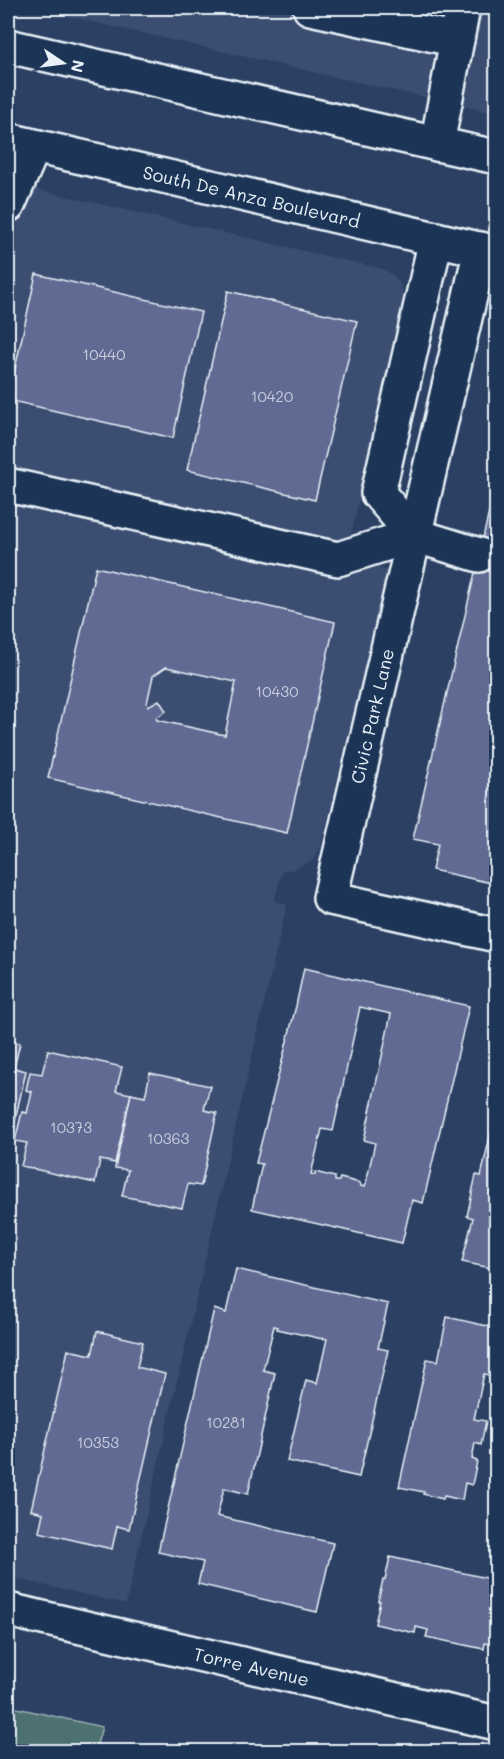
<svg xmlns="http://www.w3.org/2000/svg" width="504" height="1759" viewBox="0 0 504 1759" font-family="Mali,sans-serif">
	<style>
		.built { fill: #3b4d71 }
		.green { fill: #4d6f6f; stroke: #9ab0b4; stroke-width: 1.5 }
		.building { fill: #616a92; stroke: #e8f1f8; stroke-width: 1.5; fill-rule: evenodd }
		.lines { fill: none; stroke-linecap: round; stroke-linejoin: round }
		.minor-casing { stroke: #e8f1f8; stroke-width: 38 }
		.major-casing { stroke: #e8f1f8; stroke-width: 38 }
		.minor { stroke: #1d3557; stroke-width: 33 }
		.major { stroke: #1d3557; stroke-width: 33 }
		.labels { text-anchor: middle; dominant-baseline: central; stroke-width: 6; stroke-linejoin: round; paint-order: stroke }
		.number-label { font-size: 15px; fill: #c6cfde }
		.street-label { font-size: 18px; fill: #e8f1f8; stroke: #1d3557 }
	</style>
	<rect width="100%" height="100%" fill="#2b4063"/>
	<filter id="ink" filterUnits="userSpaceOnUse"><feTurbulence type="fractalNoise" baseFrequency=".0167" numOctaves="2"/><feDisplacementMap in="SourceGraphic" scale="12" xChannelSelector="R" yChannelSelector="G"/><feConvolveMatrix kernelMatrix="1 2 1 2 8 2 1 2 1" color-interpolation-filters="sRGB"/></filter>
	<g filter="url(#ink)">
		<!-- built -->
		<g class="built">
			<polygon points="31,8 496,8 496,113 485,111"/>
			<polygon points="8,183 383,269 393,275 399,282 403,294 401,317 345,560 387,570 321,847 312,861 291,870 283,870 274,901 287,904 126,1604 8,1577"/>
		</g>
		<!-- green -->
		<polygon class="green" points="8,1706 102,1727 95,1751 8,1751"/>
		<!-- building -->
		<g class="building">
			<polygon points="36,274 201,312 173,438 8,400"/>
			<polygon points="228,291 357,321 315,500 187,470"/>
			<polygon points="496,482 496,784 494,795 496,796 496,884 432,870 438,844 413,839"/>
			<path d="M96 567 335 622 287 833 48 778ZM166 667 236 682 225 735 157 720 156 718 166 711 159 700 148 706 147 703 153 676Z"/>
			<path d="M304 968 469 1006 423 1203 412 1200 402 1243 252 1209 262 1164 256 1163 296 1006ZM360 1007 391 1014 364 1140 375 1143 365 1187 361 1186 360 1183 340 1178 339 1181H335V1177L315 1172V1175L311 1174 322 1129 333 1131Z"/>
			<polygon points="8,1040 20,1043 14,1068 26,1071 11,1138 8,1137"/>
			<polygon points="48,1050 122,1067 116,1091 131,1094 115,1163 100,1160 95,1183 21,1166 27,1143 15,1141 22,1112 27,1113 32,1092 26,1090 30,1072 42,1074"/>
			<polygon points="150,1073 210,1086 204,1110 217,1113 201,1186 188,1184 182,1208 122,1196 128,1170 115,1168 131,1094 145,1097"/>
			<polygon points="496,1110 496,1269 462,1262 473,1218 467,1216 476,1175 481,1176"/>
			<polygon points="236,1269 388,1304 378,1348 388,1350 359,1477 287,1461 306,1380 317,1383 327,1339 323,1338 323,1339 277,1329 278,1327 274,1326 263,1370 275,1373 248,1494 224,1488 217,1516 333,1543 317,1612 198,1584 203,1562 158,1552 214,1309 226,1313"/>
			<polygon points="447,1317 496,1328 496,1379 489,1378 489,1375 484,1374 474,1419 486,1421 481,1445 475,1443 472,1459 477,1461 472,1485 465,1483 462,1500 444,1496 443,1499 423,1494 424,1492 399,1487 427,1359 438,1361"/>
			<polygon points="97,1331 143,1342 137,1367 165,1374 129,1529 117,1526 112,1549 39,1532 43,1513 31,1510 68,1350 92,1355"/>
			<polygon points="390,1557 496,1580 496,1645 485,1643 484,1649 426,1637 428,1630 416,1627 415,1633 375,1624 380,1601 378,1601 383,1580 385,1580"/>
		</g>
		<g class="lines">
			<!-- minor casing -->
			<g class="minor-casing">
				<g id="minor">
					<polyline points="310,8 457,40"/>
					<polyline points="437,144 463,8"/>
					<polyline points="8,205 34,146"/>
					<polyline points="481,249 330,898 496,935"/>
					<polyline points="8,485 338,559 414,535 479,555"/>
					<polyline points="414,535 378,493 436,239"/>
					<path id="s1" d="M8 1610 496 1723"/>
				</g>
			</g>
			<!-- major casing -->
			<g class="major-casing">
				<g id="major">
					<polyline points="8,46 437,144 496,157"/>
					<path id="s2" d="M8 140 496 253"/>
				</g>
			</g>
			<!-- minor -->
			<use href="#minor" class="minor"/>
			<!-- major -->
			<use href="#major" class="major"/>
		</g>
	</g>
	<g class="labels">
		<!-- number labels -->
		<g class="number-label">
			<text x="104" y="354">10440</text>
			<text x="272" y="396">10420</text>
			<text x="277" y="691">10430</text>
			<text x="71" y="1127">10373</text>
			<text x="168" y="1138">10363</text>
			<text x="226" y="1422">10281</text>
			<text x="98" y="1442">10353</text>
		</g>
		<!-- street labels -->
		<g class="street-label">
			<text stroke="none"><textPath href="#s2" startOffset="250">South De Anza Boulevard</textPath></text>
			<text transform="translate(372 716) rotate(-77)">Civic Park Lane</text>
			<text stroke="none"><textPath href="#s1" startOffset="250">Torre Avenue</textPath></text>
		</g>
	</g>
	<!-- margin -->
	<rect width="504" height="1759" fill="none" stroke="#1d3557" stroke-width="30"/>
	<rect x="15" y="15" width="474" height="1729" fill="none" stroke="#e8f1f8" stroke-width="2" filter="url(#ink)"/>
	<!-- north arrow -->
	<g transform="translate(63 63) rotate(103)" stroke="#1d3557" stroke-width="4.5" paint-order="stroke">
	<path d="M0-4.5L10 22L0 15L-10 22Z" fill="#e8f1f8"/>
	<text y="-9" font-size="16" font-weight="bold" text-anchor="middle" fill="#e8f1f8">N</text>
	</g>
</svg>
